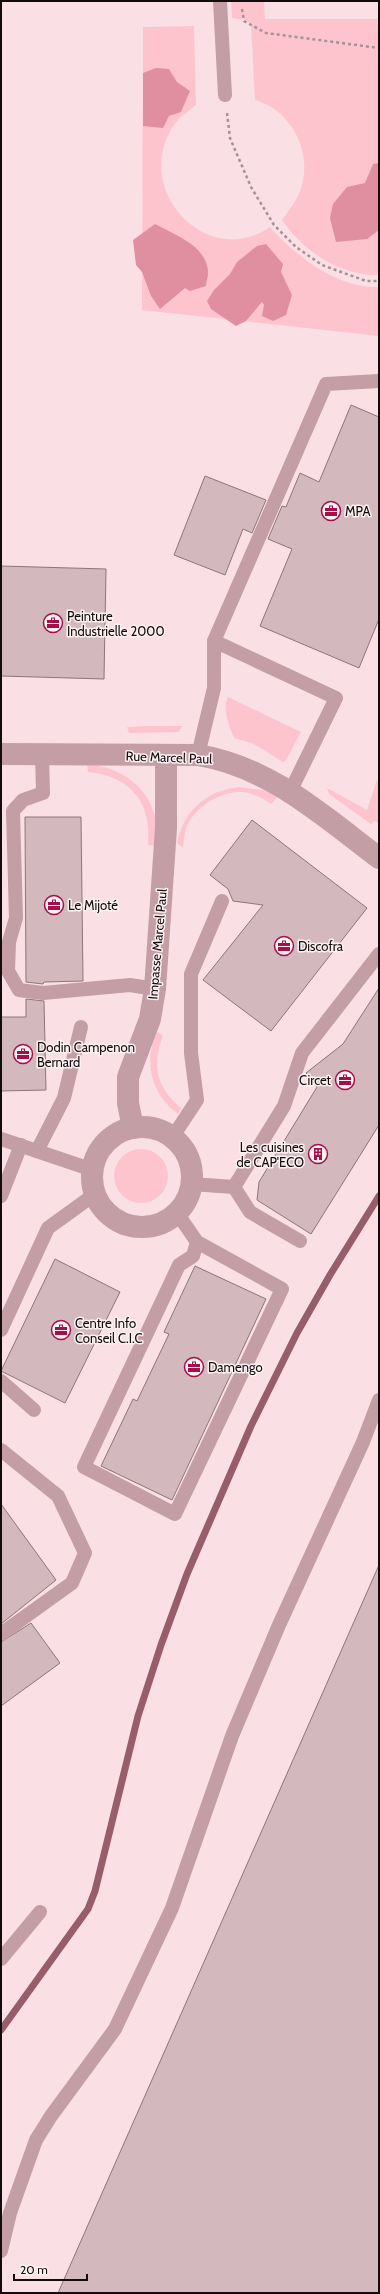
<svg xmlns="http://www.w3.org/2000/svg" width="380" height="2294" viewBox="0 0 380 2294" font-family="Cabin,sans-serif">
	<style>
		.green { fill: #fec4ce }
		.forest { fill: #e08fa0 }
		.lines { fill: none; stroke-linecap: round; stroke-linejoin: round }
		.stream { stroke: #975d69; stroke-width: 7 }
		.building { fill: #d3b9bd; stroke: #8d7579 }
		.path { stroke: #a59294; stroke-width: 2.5; stroke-dasharray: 3 3; stroke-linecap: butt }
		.service { stroke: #c39ea4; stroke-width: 14 }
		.minor { stroke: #c39ea4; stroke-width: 22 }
		.labels { text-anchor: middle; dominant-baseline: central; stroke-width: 3; stroke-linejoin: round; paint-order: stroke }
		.poi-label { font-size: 13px; fill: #130b0c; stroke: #fcf1f3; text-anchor: start }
		.street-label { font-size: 13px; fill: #130b0c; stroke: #fcf1f3 }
	</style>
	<rect width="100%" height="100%" fill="#fae0e4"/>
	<!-- green -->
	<g class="green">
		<path d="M231 1H264L265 19H379V275C340 276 303 251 282 220 291 208 301 195 303 180 310 146 288 109 255 100L251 25 246 20 232 18Z"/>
		<path d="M194 26 196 105C190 110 182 115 177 121 127 185 206 272 270 227 295 256 339 289 379 287V336L142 310 143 27Z"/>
		<path d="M228 697 301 732 286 760 283 762 254 744 234 738C229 725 222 710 228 697Z"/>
		<polygon points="144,726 182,726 179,732 129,733 127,727"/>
		<path d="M87 764C120 767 150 786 156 821 157 829 156 838 156 846L148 845C152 803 131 776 88 772Z"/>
		<polygon points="377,780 379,780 378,823 374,821 371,824 329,794 327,788 367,810"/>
		<path d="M239 787 263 790 278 796 271 804C265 800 259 796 252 794 228 786 197 804 187 826 184 833 184 841 183 848L177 843C184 810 206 791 239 787Z"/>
		<path d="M157 1032 163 1035C152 1065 156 1087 181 1108L178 1114C151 1094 143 1062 157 1032Z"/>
		<circle cx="141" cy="1176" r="27"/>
	</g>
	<!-- forest -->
	<g class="forest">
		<polygon points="156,68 169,69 177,82 190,91 181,112 169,116 163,128 143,126 143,73"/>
		<polygon points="379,163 379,230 367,239 336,242 330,218 333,204 347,187 365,183 373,164"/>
		<path d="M155 224C175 235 205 245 208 270 209 275 206 281 206 286L190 291 185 288 160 309 151 296 142 272 136 265 133 240Z"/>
		<polygon points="266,244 283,264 281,272 292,295 286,315 273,321 262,316 264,305 262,302 246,321 236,326 211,309 207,301 214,290 230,274 237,262 257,246"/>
	</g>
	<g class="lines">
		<!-- stream -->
		<polyline class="stream" points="1,2030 88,1909 95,1891 138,1716 161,1645 187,1574 251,1426 297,1333 330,1275 379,1196"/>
	</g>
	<!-- building -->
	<g class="building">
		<polygon points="351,405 379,417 379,619 359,668 260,626 292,549 268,539 282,506 286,507 300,473 319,482"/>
		<polygon points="205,476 266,500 252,533 243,529 225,575 174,555"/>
		<polygon points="1,566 106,569 104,679 1,676"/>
		<polygon points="25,817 81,817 83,981 44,982 43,984 26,982"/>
		<polygon points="252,820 367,908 271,1031 203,980 263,905 233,901 228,889 210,875"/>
		<polygon points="379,988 379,1125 311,1234 257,1200 259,1182 317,1087 306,1073 343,1044"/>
		<polygon points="26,999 44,1001 46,1090 1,1091 1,1017 26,1017"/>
		<polygon points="55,1259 120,1292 65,1403 1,1371"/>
		<polygon points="195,1266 266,1299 172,1500 101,1466 133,1399 137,1401 169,1334 164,1332"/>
		<polygon points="1,1504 56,1580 1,1624"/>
		<polygon points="379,1565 379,2293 58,2293"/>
		<polygon points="31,1623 60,1663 1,1706 1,1642"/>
	</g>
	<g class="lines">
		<!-- path -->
		<g class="path">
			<polyline points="242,9 244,21 266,33 379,48"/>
			<polyline points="227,113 230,138 251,187 274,225 296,247 322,265 366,281 379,281"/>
		</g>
		<!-- service -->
		<g class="service">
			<polyline points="220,1 225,95"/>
			<polyline points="42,754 43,793 23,800 13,811 16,918 9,942 8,971 19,990 43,993 130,985 155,989"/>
			<polyline points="198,755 214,688 214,641"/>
			<polyline points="290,792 336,698 214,641 326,384 379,381"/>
			<polyline points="172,1138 197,1100 191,1053 191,974 222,901"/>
			<polyline points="1,1139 93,1170"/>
			<polyline points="37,1151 64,1098 81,1027"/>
			<polyline points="191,1184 234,1187 284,1106 302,1053 379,954"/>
			<polyline points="234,1187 250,1212 300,1241"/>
			<polyline points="1,1196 21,1145"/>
			<polyline points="177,1213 197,1242 282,1289 175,1514 84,1467 179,1265 193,1256 197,1242"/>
			<polyline points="1,1330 48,1228 95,1194"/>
			<polyline points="1,1381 34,1410"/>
			<polyline points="1,1450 58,1496 85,1553 72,1583 1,1634"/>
			<polyline points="1,1959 40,1912"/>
			<polyline points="1,2251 10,2213 36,2140 51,2116 115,2029 172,1908 232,1736 279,1625 363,1442 379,1400"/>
		</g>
		<!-- minor -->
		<g class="minor">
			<path d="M1 754 198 755C270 767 322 815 379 858"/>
			<circle cx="142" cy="1177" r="50"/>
			<polyline points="133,1128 128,1103 128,1077 150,1019 155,989 166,828 166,755"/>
		</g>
	</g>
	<!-- icons -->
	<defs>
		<g id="office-ring" transform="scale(1)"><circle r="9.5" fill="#fcf1f3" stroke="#a50f49" stroke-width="1.5"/><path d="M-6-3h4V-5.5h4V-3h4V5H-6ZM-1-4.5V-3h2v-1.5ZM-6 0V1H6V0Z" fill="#a50f49"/></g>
		<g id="building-ring" transform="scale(1)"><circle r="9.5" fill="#fcf1f3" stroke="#a50f49" stroke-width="1.5"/><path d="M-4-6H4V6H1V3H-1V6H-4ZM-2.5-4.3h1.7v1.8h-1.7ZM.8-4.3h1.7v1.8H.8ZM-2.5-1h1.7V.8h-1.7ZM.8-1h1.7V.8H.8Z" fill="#a50f49"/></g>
	</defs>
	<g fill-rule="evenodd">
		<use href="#office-ring" x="331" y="511"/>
		<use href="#office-ring" x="53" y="623"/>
		<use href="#office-ring" x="54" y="905"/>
		<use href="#office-ring" x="284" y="946"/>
		<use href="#office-ring" x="23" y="1054"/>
		<use href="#office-ring" x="345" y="1080"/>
		<use href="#building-ring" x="318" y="1154"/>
		<use href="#office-ring" x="61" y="1330"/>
		<use href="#office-ring" x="194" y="1367"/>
	</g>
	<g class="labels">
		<!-- poi labels -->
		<g class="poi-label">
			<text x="345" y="511">MPA</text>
			<text x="67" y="616">Peinture<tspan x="67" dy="15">Industrielle 2000</tspan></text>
			<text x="68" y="905">Le Mijoté</text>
			<text x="298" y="946">Discofra</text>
			<text x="37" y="1047">Dodin Campenon<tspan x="37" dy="15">Bernard</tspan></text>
			<text x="331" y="1080" text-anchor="end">Circet</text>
			<text x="304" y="1147" text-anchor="end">Les cuisines<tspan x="304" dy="15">de CAP'ECO</tspan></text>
			<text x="75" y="1323">Centre Info<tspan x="75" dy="15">Conseil C.I.C</tspan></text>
			<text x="208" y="1367">Damengo</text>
		</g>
		<!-- street labels -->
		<g class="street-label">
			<text transform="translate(169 757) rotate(2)">Rue Marcel Paul</text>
			<text transform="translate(157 944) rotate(-85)">Impasse Marcel Paul</text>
		</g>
	</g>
	<!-- border -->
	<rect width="380" height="2294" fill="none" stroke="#130b0c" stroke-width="4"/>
	<!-- scale -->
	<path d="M14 2274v6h73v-6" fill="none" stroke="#130b0c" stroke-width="2"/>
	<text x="20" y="2274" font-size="12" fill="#130b0c" stroke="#fcf1f3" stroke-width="3" paint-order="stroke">20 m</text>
</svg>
